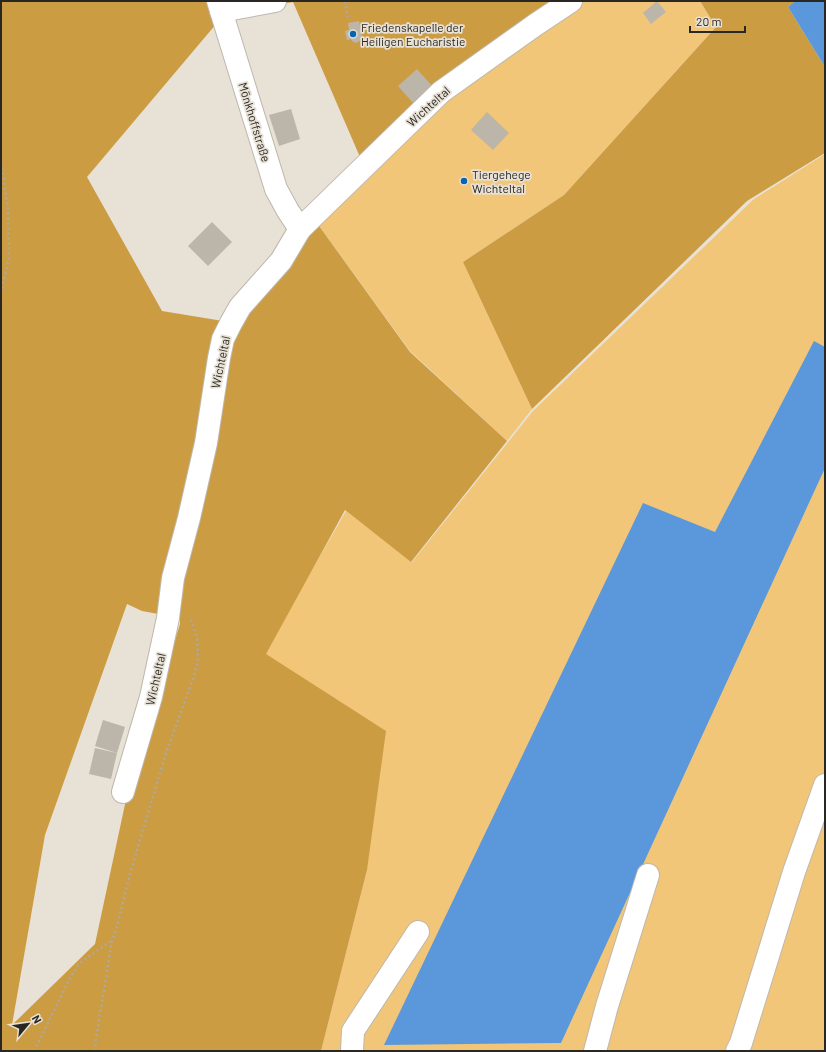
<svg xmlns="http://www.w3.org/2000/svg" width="826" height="1052" viewBox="0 0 826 1052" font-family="Barlow,sans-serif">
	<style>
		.green { fill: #f2c678 }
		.forest { fill: #cc9c43; fill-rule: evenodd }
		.water { fill: #5a98db }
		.building { fill: #bbb5aa }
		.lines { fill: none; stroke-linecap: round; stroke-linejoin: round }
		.minor-casing { stroke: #beb7ac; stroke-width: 24 }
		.path { stroke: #aea89f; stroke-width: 2.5; stroke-dasharray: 2 3; stroke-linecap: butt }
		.minor { stroke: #fff; stroke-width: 22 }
		.poi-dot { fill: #0864b1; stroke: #e8e1d6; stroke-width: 1.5 }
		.labels { text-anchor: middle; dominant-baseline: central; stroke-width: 3.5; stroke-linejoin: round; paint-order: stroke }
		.poi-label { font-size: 12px; fill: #292723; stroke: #e8e1d6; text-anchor: start }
		.street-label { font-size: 12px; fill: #292723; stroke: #e8e1d6 }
	</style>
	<rect width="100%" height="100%" fill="#e8e1d6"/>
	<!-- green -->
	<g class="green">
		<polygon points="574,1 700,1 716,27 564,195 463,262 532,409 507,441 410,351 314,219 423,111"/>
		<polygon points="825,154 825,1051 321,1051 367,870 261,658 346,511 412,562 533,411 754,199"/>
	</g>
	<!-- forest -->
	<g class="forest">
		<path d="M1 1H217L222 17 87 177 162 311 229 322 314 219 410 352 507 441 411 562 345 510 266 654 386 731 367 870 321 1051H1ZM127 604 142 611 180 618V624L127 795 95 944 12 1025 45 835Z"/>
		<polygon points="220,1 568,1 363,164 293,2 225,15"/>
		<polygon points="700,1 795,1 788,7 825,67 825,153 747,201 532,409 463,262 564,195 716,27"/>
	</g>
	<!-- water -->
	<g class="water">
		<polygon points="795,1 825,1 825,67 788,7"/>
		<polygon points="814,341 825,347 825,468 561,1043 384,1045 643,503 715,532"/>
	</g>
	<!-- building -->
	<g class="building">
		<polygon points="657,1 666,12 651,24 643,13"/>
		<polygon points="359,21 362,37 361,40 356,43 352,41 351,39 347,40 345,31 349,30 348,23"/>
		<polygon points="417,69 432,86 413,103 398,86"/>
		<polygon points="291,109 300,139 279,146 269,115"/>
		<polygon points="487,112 509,133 493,150 471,130"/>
		<polygon points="212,222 232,242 208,266 188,246"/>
		<polygon points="103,720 125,727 117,753 95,746"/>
		<polygon points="95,748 117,753 111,779 89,774"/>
	</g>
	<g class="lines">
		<!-- minor casing -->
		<g class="minor-casing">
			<g id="minor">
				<polyline points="218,1 276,189 288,211 300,229"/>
				<polyline points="221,11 275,1"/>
				<polyline points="123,792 151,697 168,618 173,578 189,518 206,443 219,358 223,339 231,323 240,307 281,261 300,229 441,92 535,25 571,1"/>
				<polyline points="352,1051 353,1031 418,932"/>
				<polyline points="595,1051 607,1006 648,875"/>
				<polyline points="737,1051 741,1043 794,872 825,785"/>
			</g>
		</g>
		<!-- path -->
		<g class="path">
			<polyline points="345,1 348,17"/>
			<polyline points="1,163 8,208 9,259 1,291"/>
			<polyline points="34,1051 71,976 80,963 111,941"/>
			<polyline points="94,1051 112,941 116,930 131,870 166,753 193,679 198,662 197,638 192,622 189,617"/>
		</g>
		<!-- minor -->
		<use href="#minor" class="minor"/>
	</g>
	<!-- markers -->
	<g class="poi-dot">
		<circle cx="353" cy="34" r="4"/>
		<circle cx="464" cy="181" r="4"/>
	</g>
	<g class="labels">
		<!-- poi labels -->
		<g class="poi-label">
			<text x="361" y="27">Friedenskapelle der<tspan x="361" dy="14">Heiligen Eucharistie</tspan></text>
			<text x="472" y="174">Tiergehege<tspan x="472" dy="14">Wichteltal</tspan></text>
		</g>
		<!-- street labels -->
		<g class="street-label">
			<text transform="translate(428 106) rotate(-42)">Wichteltal</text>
			<text transform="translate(255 122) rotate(73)">Mönkhoffstraße</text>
			<text transform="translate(220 362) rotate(-78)">Wichteltal</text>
			<text transform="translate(155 679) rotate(-77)">Wichteltal</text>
		</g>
	</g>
	<!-- border -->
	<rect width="826" height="1052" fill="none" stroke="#292723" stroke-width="4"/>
	<!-- north arrow -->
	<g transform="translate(28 1024) rotate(61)" stroke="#e8e1d6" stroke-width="3" paint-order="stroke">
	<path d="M0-3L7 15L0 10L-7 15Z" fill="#292723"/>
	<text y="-6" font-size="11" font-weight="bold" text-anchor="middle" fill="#292723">N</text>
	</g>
	<!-- scale -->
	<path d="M690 26v6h55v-6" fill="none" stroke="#292723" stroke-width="2"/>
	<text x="696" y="26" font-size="12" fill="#292723" stroke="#e8e1d6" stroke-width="3" paint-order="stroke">20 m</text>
</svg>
